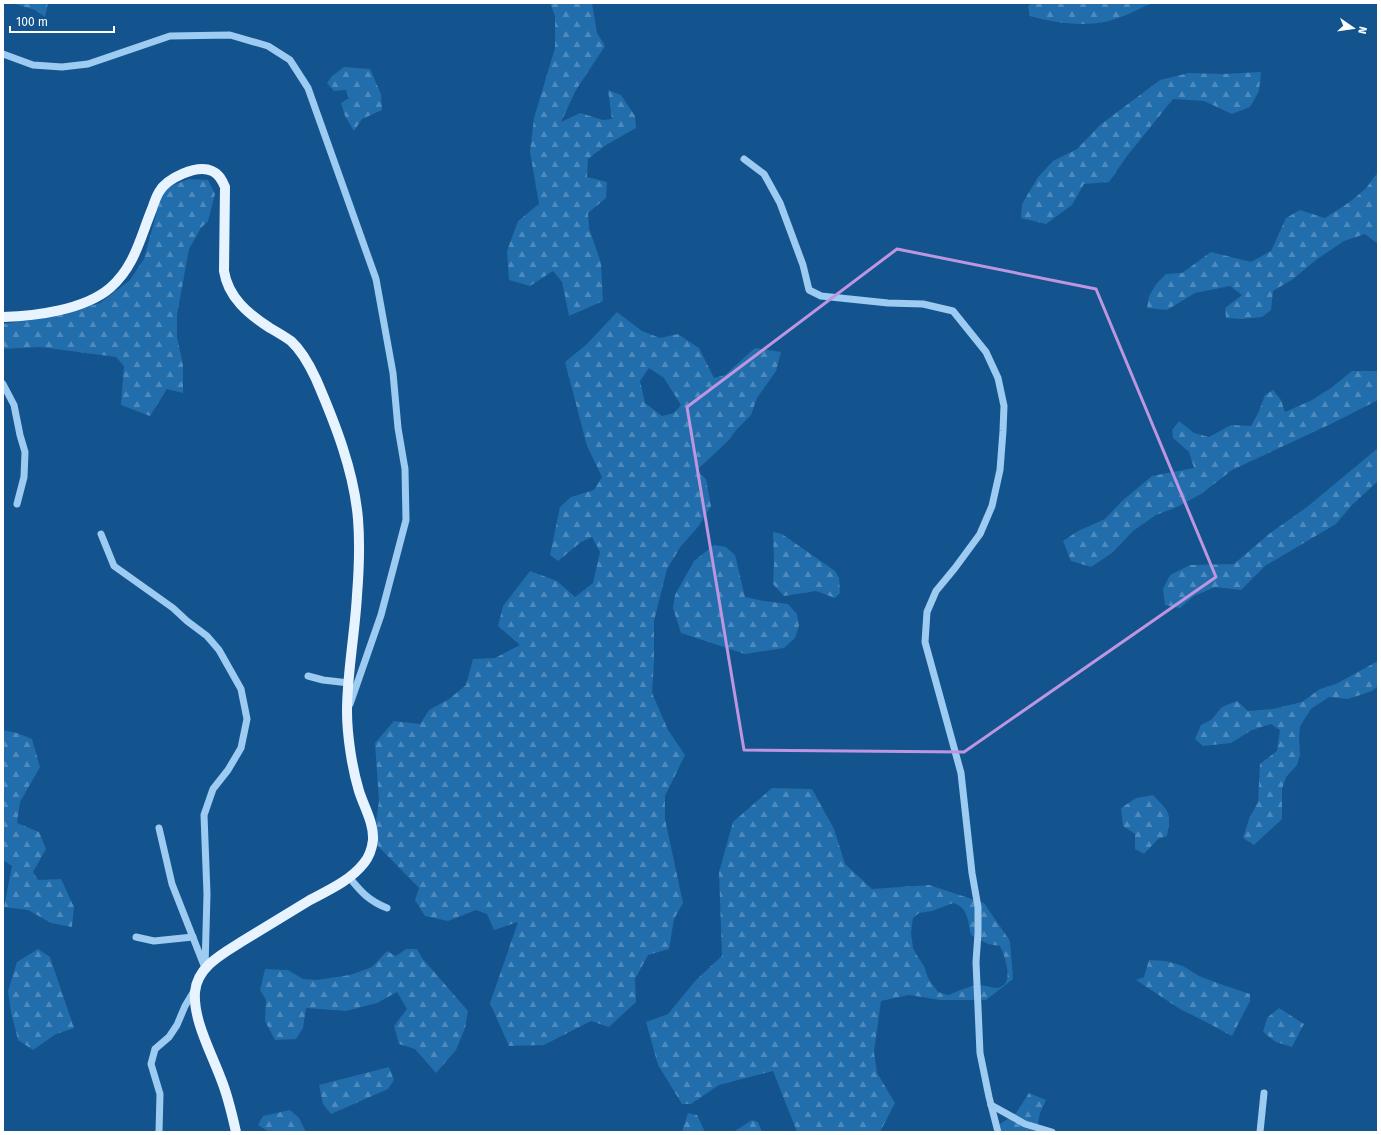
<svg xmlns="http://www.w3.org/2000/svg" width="1381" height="1135" viewBox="0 0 1381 1135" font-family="'Fira Sans',sans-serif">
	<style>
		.forest { fill: url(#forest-firs); fill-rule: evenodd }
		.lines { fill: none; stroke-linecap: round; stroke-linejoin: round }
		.minor { stroke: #9dcbf1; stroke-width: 7 }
		.major { stroke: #e7f3ff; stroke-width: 10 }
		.marked { fill: none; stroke: #bd96df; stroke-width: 3; stroke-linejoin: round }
	</style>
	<defs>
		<pattern id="forest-firs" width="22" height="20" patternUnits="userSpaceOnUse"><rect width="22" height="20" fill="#226dab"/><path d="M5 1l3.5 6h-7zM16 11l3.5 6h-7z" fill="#4e8abc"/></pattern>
	</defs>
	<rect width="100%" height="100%" fill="#13548e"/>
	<!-- forest -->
	<g class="forest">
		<polygon points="12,3 48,3 45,17 35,10"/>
		<polygon points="550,3 592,3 597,33 605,46 576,90 561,122 580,113 603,120 612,119 608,90 621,95 635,116 636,128 606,145 588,159 587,177 607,182 606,198 588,213 589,228 601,263 603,301 569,316 562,282 553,271 530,286 509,280 507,251 518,221 539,204 530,152 534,118 555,48 555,16"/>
		<path d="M1030 3H1151C1138 10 1123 17 1109 21 1084 27 1054 23 1030 16L1028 7Z"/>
		<polygon points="344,67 370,69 381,94 382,110 362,119 354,131 345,116 341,103 349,98 346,90 334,91 327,83 332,76"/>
		<polygon points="1261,72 1259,91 1250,107 1232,114 1204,101 1173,99 1127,156 1109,182 1084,184 1072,205 1046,224 1021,218 1022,204 1038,177 1053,161 1077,149 1100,125 1160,80 1189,73 1223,74"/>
		<path d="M1378 173V244L1365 234 1344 241 1316 260 1293 279 1273 291 1271 310 1262 317 1242 319 1226 318 1225 308 1242 295 1230 286 1195 293 1167 310 1147 308 1149 296 1157 283 1166 274 1182 273 1211 252 1251 262 1271 251 1286 218 1300 210 1325 218C1339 209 1354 200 1366 188 1371 183 1373 177 1378 173Z"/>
		<polygon points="189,179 208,180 215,194 208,221 201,228 189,249 177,315 177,337 183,365 183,393 167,389 150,416 121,405 124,366 116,357 40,347 3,349 3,324 63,315 100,303 130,280 144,259 163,189"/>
		<path d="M617 312 642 331 660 338 678 334 699 348 714 378 725 375 755 348 781 352 776 371 757 398 751 415 736 430 729 440 697 470 706 479 711 506 698 527 681 546 667 569 654 621V662L652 693 668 730 685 755 665 796V819L683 903 674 919 669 949 648 955 635 979 636 1002 609 1027 591 1021 544 1045 509 1046 490 1003 518 922 494 930 487 914 476 910 448 921 425 916 415 900 419 888 373 841 379 801 375 743 394 721 420 724 429 710 449 699 466 685 473 659 495 658 520 645 498 626 503 606 530 571 557 581 575 597 593 583 600 552 592 537 581 542 558 561 550 555 560 507 571 497 594 490 602 477 587 446 565 362 587 344ZM649 368 664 378 681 405 674 413 662 416 645 403 640 381Z"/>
		<polygon points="1352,371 1378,371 1378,400 1333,423 1232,470 1201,494 1177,507 1156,515 1133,531 1112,553 1091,567 1071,561 1063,541 1078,531 1105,519 1122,501 1152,476 1194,468 1189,452 1173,438 1172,430 1179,421 1194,433 1209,437 1231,425 1251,426 1259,411 1265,395 1273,390 1281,400 1285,412 1312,400 1331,388"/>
		<polygon points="1378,448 1378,481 1351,506 1336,524 1265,566 1241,590 1215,587 1194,596 1180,608 1165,605 1163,589 1170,575 1190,565 1234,564 1269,534 1307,507"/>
		<polygon points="773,532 782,534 835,571 839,578 840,593 835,598 816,591 784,596 773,584 774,563"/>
		<polygon points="714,545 726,547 735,555 745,597 764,601 788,604 797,614 799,626 795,638 784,648 745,654 681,633 673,608 675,595 694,561"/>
		<polygon points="1378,661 1378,686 1372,691 1348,699 1329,697 1311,709 1300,726 1299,738 1300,755 1297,765 1286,777 1282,789 1282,819 1254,845 1243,838 1249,819 1258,802 1260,764 1277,751 1280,730 1271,724 1252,730 1231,743 1203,746 1195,739 1201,725 1211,720 1222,707 1237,701 1248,711 1273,709 1302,702 1320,689 1336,684"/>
		<polygon points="3,730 17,733 32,739 40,767 20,802 17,823 39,832 46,849 33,872 38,880 61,879 74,907 72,927 51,923 28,910 4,907 12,866 3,860"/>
		<path d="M772 788 812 789 834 829 845 864 872 889 929 885 984 903 1010 941 1013 979 986 1000H940L909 995 881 1001 874 1052 877 1073 895 1103 880 1132H797L773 1071 719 1085 691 1104H682L658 1065 646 1022 668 1014 696 980 722 956 719 872 733 822ZM953 903C968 907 968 921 971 935L988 944 1000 946C1005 956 1016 987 996 988 991 988 985 985 980 985 969 986 958 991 948 995L938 992 928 978 924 966 916 954 913 948 911 933 913 918 919 913 932 911Z"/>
		<path d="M1153 795C1169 812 1172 812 1167 836L1158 839 1144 854 1135 849V834L1123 826 1121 808 1136 798Z"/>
		<polygon points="38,949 50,957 74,1028 56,1034 33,1050 18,1040 11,1012 8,991 17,962"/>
		<polygon points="406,949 417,949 422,958 468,1011 465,1028 456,1050 436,1073 415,1049 399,1044 394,1026 407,1009 397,992 377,1003 346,1011 306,1008 303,1028 296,1039 275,1040 265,1021 266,1000 260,990 265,969 288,970 303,979 317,980 350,975 372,967 387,951 396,956"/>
		<polygon points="1149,960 1166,961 1183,966 1199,976 1220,984 1250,994 1250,1001 1232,1036 1206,1022 1180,1009 1136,980 1144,977"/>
		<polygon points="1279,1008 1304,1024 1292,1047 1276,1042 1263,1032 1267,1018"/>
		<polygon points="389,1067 394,1080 388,1089 331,1114 323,1104 319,1085"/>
		<polygon points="1029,1093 1046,1100 1040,1113 1036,1132 1001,1132 1000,1124 1016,1113"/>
		<polygon points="290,1110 299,1118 306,1132 269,1132 258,1125 263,1116"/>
		<polygon points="688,1113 697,1115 705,1132 682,1132"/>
		<polygon points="752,1120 758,1122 762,1132 733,1132"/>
	</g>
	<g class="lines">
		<!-- minor -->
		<g class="minor">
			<polyline points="3,54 33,65 62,67 88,64 170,36 230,35 268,46 290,60 308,88 376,279 393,373 398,428 405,469 406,520 381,615 350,704"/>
			<polyline points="744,159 764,174 780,203 803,265 809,290 821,296 888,303 923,304 953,311 986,352 998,378 1004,406 1003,431 1000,470 992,506 980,534 955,568 936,591 927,612 925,642 961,773 972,873 978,907 978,933 976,962 980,1053 989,1097 998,1132"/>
			<polyline points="3,384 14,405 20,435 25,452 24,477 17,504"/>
			<polyline points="101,534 114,566 173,608 187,621 207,636 219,650 241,689 247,719 241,748 228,770 213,789 204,815 207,894 205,968 172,884 159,828"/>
			<polyline points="308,676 323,680 349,683"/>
			<path d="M349 877C361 892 369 901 387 908"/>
			<polyline points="136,937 154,941 193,937"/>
			<polyline points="991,1105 1025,1124 1052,1132"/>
			<polyline points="159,1132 160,1094 151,1064 155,1049 169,1037 177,1025 185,1006 194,991"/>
			<polyline points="1260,1132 1264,1093"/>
		</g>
		<!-- major -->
		<path class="major" d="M3 317C36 316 84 310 110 288 135 266 140 238 152 209 154 203 156 197 159 192 167 178 197 164 212 171 219 174 222 180 225 187L224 271C228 297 248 314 270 328 277 332 284 336 291 341 302 351 310 366 316 379 335 423 354 471 358 519 360 544 359 570 357 595 355 633 347 674 347 711 347 735 352 768 359 791 364 807 374 823 373 840 372 848 369 857 364 863 351 880 329 890 310 900 287 914 264 928 241 942 222 954 197 967 195 992 193 1020 211 1052 221 1079 228 1096 232 1114 236 1132"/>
	</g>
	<!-- marked area -->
	<path class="marked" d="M897 249 1096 289 1216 577 964 752 744 750 687 407Z"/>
	<!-- border -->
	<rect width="1381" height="1135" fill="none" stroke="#ffffff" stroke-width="8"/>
	<!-- north arrow -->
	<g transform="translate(1353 28) rotate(103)" stroke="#13548e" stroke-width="3" paint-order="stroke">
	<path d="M0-3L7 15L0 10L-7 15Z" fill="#ffffff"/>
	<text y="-6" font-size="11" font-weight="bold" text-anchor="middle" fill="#ffffff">N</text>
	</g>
	<!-- scale -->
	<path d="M10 26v6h104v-6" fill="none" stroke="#ffffff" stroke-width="2"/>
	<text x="16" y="26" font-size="12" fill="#ffffff" stroke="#13548e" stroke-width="3" paint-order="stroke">100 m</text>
</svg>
